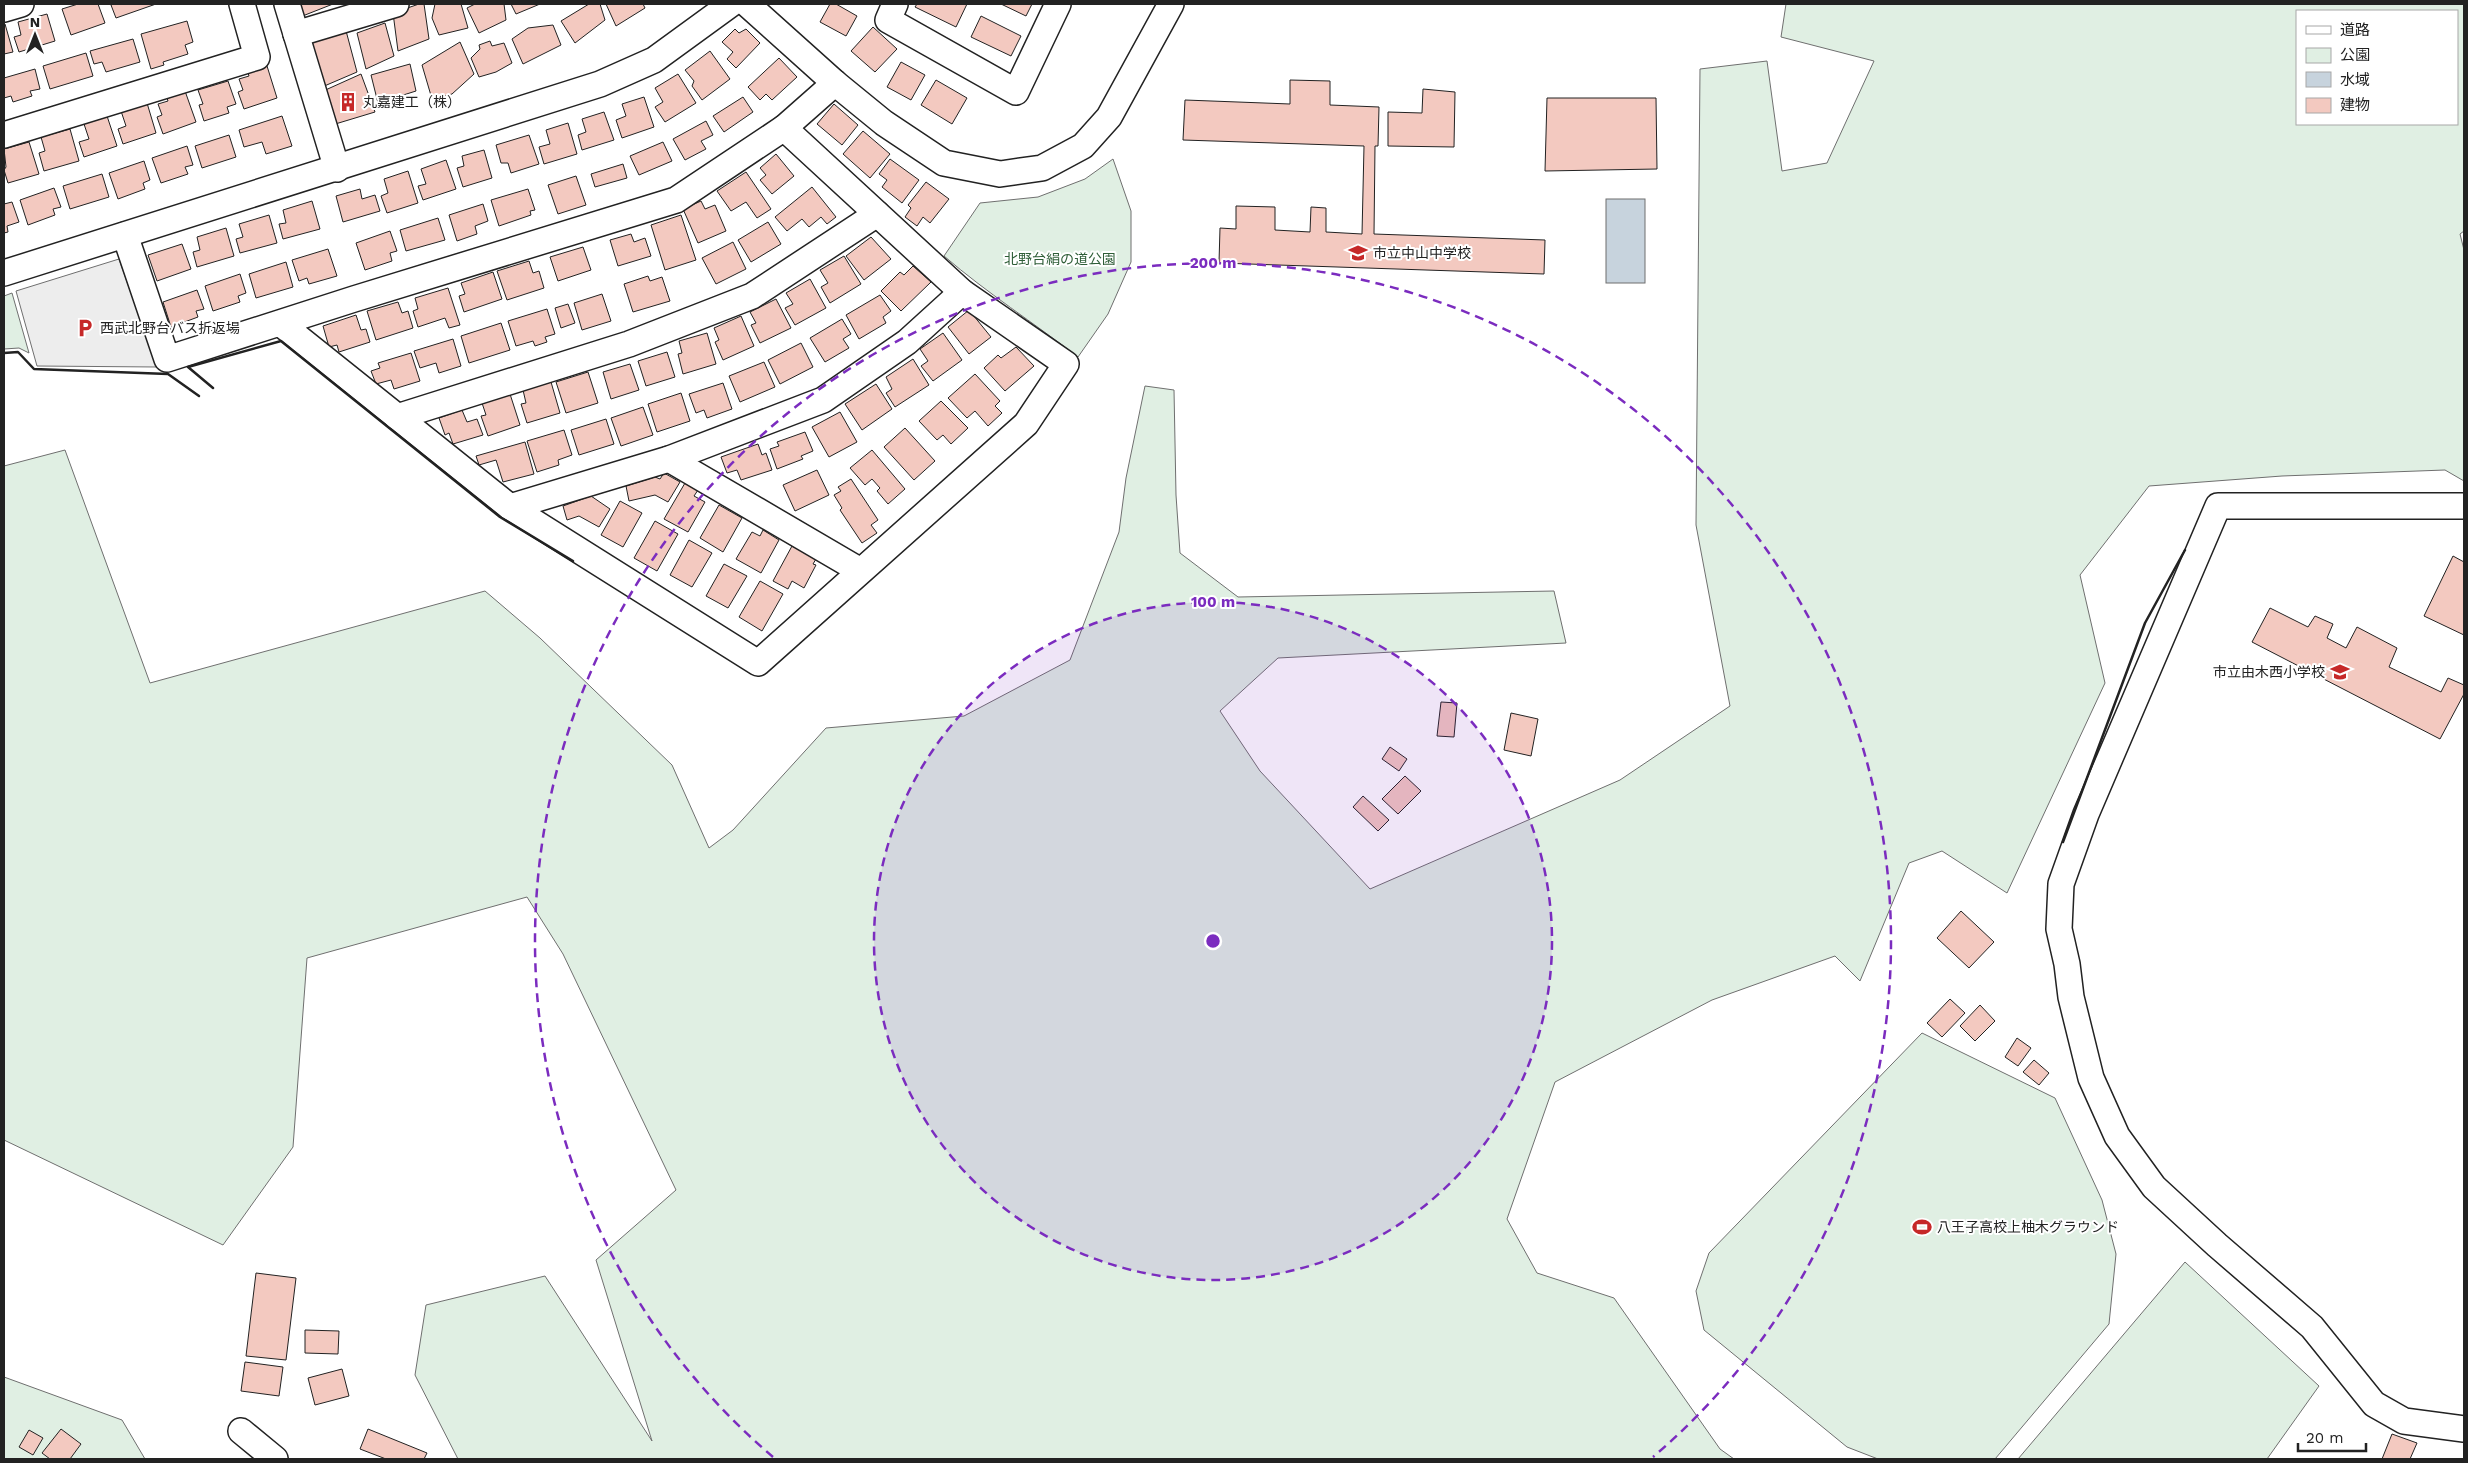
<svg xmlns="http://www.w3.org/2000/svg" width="2468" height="1463" viewBox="0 0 2468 1463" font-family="'Work Sans','Noto Sans JP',sans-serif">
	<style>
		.green { fill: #e0efe3; stroke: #6f6f6f; fill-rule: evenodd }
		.parking { fill: #ededed; stroke: #6f6f6f }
		.water { fill: #c7d3dd; stroke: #6f6f6f }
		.building { fill: #f3c9c0; stroke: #222 }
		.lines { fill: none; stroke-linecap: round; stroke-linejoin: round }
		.minor-casing { stroke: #222; stroke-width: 28 }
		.minor { stroke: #fff; stroke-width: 25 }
		.wall { stroke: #222; stroke-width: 2.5 }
		.ring { fill: none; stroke: #7b2cbf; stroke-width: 2.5; stroke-dasharray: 9 6 }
		.labels { text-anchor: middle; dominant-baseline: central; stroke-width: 4; stroke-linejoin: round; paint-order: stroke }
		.poi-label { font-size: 14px; fill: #222; stroke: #fff; text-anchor: start }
		.park-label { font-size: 14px; fill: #2f5e38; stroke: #fff }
		.centre { fill: #7b2cbf; stroke: #fff; stroke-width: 2.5 }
		.ring-label { font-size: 15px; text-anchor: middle; font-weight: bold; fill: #7b2cbf; stroke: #fff; stroke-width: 4; stroke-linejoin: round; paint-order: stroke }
	</style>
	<rect width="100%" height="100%" fill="#fff"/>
	<!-- green -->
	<g class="green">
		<path d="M1786 4H2464V231L2460 234 2464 250V481L2445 470 2282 476 2149 486 2080 575 2105 683 2007 893 1942 851 1909 863 1860 981 1835 956 1712 1000 1555 1082 1507 1219 1537 1273 1614 1298 1720 1449 1734 1459H458L415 1375 426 1305 545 1276 652 1441 596 1260 676 1190 563 954 527 897 307 958 293 1147 223 1245 4 1140V466L65 450 150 683 485 591 540 638 672 765 709 848 733 830 826 728 964 716 1070 660 1119 532 1126 478 1145 386 1174 390 1176 495 1180 553 1238 597 1554 591 1566 643 1278 658 1220 711 1260 771 1370 889 1620 780 1730 706 1696 525 1700 69 1767 61 1782 171 1827 163 1874 61 1781 37ZM2457 11V124H2297V11Z"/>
		<path d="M1113 159 1131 211V262L1108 314 1078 357C1034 323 987 293 944 256L980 203 1038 197 1085 179Z"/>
		<polygon points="12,293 29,353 19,348 4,349 4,296"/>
		<polygon points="1922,1033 2055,1098 2102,1200 2116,1254 2109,1324 1995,1459 1878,1459 1847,1447 1704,1330 1696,1291 1709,1253"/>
		<polygon points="2185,1262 2319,1386 2267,1459 2018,1459"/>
		<polygon points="4,1377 122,1420 145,1459 4,1459"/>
	</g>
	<!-- parking -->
	<polygon class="parking" points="119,259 157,367 37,366 16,291"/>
	<!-- water -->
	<rect class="water" x="1606" y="199" width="39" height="84"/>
	<!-- building -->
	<g class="building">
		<polygon points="78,4 98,4 105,23 71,35 62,9"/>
		<polygon points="156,4 116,18 111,5 114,4"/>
		<polygon points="294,4 333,4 300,17"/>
		<polygon points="419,4 424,4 429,39 398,51 393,13"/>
		<polygon points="435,4 461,4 468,28 439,35 432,18"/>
		<polygon points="475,4 504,4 506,20 479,33 467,8"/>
		<polygon points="511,4 540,4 516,14"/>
		<polygon points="589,4 600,4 605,20 575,43 561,21"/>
		<polygon points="606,4 643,4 645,8 616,26"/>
		<polygon points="830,4 836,4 857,16 846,36 820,22"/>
		<polygon points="917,4 967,4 956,27 915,7"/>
		<polygon points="1001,4 1032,4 1026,16"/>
		<polygon points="47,14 55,41 19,52 14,37 21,35 18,22"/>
		<polygon points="981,16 1021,36 1011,56 971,37"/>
		<polygon points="187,21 193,42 185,45 188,54 163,62 164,65 151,69 141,34"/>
		<polygon points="385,23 394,56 366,69 357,33"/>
		<polygon points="5,24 13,52 4,54 4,25"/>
		<polygon points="553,25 561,45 523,64 512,39 528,28"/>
		<polygon points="345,27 357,72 322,87 307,40"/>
		<polygon points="873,27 897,49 875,72 851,51"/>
		<polygon points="735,29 739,33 746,29 760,43 736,68 727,59 733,52 722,42"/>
		<polygon points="133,39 140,62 106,72 102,62 94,64 90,51"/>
		<polygon points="490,41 492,46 504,43 512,63 496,72 479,77 471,58 480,49 479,45"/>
		<polygon points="460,42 474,74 452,94 432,99 422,65"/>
		<polygon points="710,51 730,79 702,100 692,86 694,81 685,70"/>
		<polygon points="86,53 93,76 50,89 43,66"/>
		<polygon points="779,58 797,77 772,100 766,94 760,100 748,87"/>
		<polygon points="901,62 925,75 911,100 887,87"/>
		<polygon points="410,64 416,91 378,103 371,75"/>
		<polygon points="267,66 277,98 244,109 238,92 243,90 239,79 249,76 248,73"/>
		<polygon points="35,69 40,89 30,91 32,96 13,102 11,96 4,98 4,78"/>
		<polygon points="361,74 375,112 332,125 321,92"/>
		<polygon points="678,74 696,103 665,122 655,107 663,102 655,88"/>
		<polygon points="936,80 967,98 952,124 921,105"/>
		<polygon points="1290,80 1330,81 1330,105 1379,107 1378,146 1375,146 1374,234 1545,240 1544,274 1219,263 1220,228 1236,229 1236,206 1275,207 1275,230 1310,232 1311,207 1326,208 1326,232 1362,234 1364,146 1183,140 1185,100 1290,104"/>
		<polygon points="228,81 236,104 227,107 229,113 204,121 199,105 203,104 198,90"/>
		<polygon points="1423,89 1455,92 1454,147 1388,146 1388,112 1422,113"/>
		<polygon points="185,91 196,122 163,134 157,117 162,115 158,104 168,101 167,98"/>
		<polygon points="644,97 654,127 622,138 616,120 626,116 622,104"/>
		<polygon points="743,97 753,112 724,132 713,116"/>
		<polygon points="1547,98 1656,98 1657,169 1545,171"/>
		<polygon points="147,103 156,133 123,144 118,129 126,126 121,111"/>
		<polygon points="834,104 858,125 842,145 817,124"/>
		<polygon points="604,112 614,140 582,150 578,135 586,132 582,119"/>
		<polygon points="107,116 117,146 84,157 79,142 89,139 84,124"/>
		<polygon points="282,116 292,146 266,154 262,142 244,147 239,130"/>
		<polygon points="706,121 713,135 701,141 706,149 685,160 673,139"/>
		<polygon points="568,123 577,154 544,164 539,147 550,144 546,130"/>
		<polygon points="70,129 79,161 44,171 39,153 45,151 41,137"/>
		<polygon points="863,131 890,154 870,178 843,154"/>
		<polygon points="229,135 236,157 202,168 195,146"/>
		<polygon points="529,135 539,164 511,173 508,163 501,163 496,145"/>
		<polygon points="29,142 39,174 8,183 4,170 6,167 4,149"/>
		<polygon points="663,142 672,161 639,175 630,156"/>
		<polygon points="187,146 193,165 185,167 188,174 161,183 152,158"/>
		<polygon points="484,150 492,178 463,187 457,168 464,166 462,156"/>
		<polygon points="776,154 794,176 772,194 760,180 766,175 760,168"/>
		<polygon points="890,159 919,180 902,203 882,187 887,180 879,174"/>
		<polygon points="446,160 456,189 423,200 418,186 426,184 421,169"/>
		<polygon points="144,161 150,180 143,183 145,189 118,199 109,173"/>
		<polygon points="623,164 627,178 595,187 591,174"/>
		<polygon points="408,171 418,203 387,213 381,196 388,193 384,179"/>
		<polygon points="746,172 771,209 757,218 746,202 731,211 717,191"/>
		<polygon points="102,174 109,197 70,209 63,186"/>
		<polygon points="576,176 586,205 558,214 548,185"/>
		<polygon points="926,182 949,199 930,223 923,217 917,226 905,217 911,208 908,205"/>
		<polygon points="812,187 836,217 827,224 821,217 809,227 802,219 787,231 775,217"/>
		<polygon points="54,188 61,207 53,209 55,215 28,225 20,200"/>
		<polygon points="360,189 362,199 375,195 380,211 343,222 336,196"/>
		<polygon points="528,189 535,210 530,211 531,215 499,226 491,200"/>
		<polygon points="312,201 320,229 283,239 279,224 286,223 283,210"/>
		<polygon points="701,201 705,209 715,205 726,231 698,243 683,209"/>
		<polygon points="12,202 19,222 7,226 8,232 4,233 4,204"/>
		<polygon points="483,204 488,221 475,226 477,234 457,241 449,215"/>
		<polygon points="269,215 277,243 240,253 236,239 243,237 239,224"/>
		<polygon points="681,215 696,260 665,270 651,225"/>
		<polygon points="438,218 445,240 406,251 400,230"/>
		<polygon points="768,222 781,244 751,262 738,240"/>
		<polygon points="226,228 234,256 197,267 193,252 200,250 197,237"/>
		<polygon points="390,231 397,251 390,253 392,261 365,270 356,243"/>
		<polygon points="631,234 634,242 645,238 651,256 618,266 610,240"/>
		<polygon points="871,237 891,259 864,280 846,256"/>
		<polygon points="733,242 746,269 716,284 702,258"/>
		<polygon points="182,244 191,269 157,281 148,255"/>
		<polygon points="583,247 591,270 558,281 550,257"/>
		<polygon points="328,249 337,276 309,284 307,278 299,281 292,260"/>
		<polygon points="844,256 861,284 830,303 821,287 828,283 820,270"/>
		<polygon points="529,261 533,273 539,271 544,288 507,300 497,271"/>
		<polygon points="286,262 293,287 256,298 249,274"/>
		<polygon points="913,266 931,282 901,311 881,291 900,272 904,275"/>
		<polygon points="493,272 502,299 464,312 459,296 465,294 461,283"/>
		<polygon points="240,274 246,293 238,296 240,302 213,311 205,286"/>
		<polygon points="648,276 650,281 662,277 670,301 633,312 624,284"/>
		<polygon points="810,279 826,308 795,325 785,308 793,304 786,293"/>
		<polygon points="448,288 460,325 449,328 445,318 418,327 413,311 418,309 415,298"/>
		<polygon points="197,290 204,309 196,311 198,317 171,327 163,302"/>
		<polygon points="602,294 611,321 582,330 574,303"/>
		<polygon points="880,295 891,311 883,317 886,323 859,339 846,315"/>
		<polygon points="776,299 791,328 760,343 751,325 756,323 750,312"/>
		<polygon points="398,302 402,313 408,311 413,328 376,340 367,311"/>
		<polygon points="568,304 575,323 561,328 555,308"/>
		<polygon points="547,309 555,334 545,337 547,342 535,346 533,341 516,346 508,321"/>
		<polygon points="969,310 991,337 969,354 948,327"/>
		<polygon points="356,315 361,330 366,329 370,342 339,352 337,345 329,347 323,326"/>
		<polygon points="741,316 754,346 723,360 715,342 719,340 714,328"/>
		<polygon points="842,319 851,334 843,339 849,348 825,362 810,338"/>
		<polygon points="501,323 510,350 469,363 461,336"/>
		<polygon points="707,333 716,364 683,374 678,354 682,353 679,341"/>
		<polygon points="943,333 962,360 933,381 921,366 928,361 920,349"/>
		<polygon points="453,339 461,366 439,373 436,363 420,368 414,351"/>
		<polygon points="801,343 813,367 780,384 768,360"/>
		<polygon points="1016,347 1034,366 1005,391 984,368 998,355 1001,358"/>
		<polygon points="667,352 675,377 646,386 638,361"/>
		<polygon points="411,353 420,381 394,389 391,380 376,384 371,371 380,368 378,363"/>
		<polygon points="913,359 929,385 895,407 886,393 892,389 886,377"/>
		<polygon points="764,362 775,387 740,402 729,376"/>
		<polygon points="630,364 639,390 611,399 603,372"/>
		<polygon points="588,372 598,403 566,413 556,382"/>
		<polygon points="975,374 1000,401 995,406 1002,413 988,426 975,411 967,418 948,398"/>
		<polygon points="551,382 560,413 527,423 521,404 526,403 523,390"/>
		<polygon points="723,383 732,409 707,418 704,410 696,413 689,394"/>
		<polygon points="876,384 892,409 862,430 845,404"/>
		<polygon points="681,393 690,421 657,432 648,404"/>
		<polygon points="510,394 520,425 488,436 481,416 486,415 482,403"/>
		<polygon points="941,401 968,428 951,444 943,435 937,440 919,421"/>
		<polygon points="643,407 653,435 621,446 611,418"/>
		<polygon points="462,410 467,422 477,419 483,435 453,444 449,433 445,435 439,418"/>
		<polygon points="840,412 857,442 829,457 812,427"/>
		<polygon points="606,419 614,444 579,455 571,430"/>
		<polygon points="905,428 935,461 914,480 884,447"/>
		<polygon points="564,430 572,455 558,460 559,465 537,472 527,441"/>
		<polygon points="805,432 813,451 801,456 803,459 777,469 770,449 779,446 777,442"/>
		<polygon points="525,442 534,474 503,482 496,460 479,465 476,456"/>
		<polygon points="758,444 762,455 766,453 772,470 741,480 737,470 727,473 721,457"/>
		<polygon points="872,450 905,489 888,504 877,491 880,488 872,479 865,485 850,468"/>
		<polygon points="817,470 829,495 795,511 783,485"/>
		<polygon points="664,473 680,482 668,502 655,495 629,501 626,486 655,477 660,479"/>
		<polygon points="851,479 878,520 871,525 877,533 862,543 840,510 842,508 834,495 841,491 838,487"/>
		<polygon points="685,483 698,490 694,496 705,502 688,532 664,519"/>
		<polygon points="591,496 610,509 599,527 579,516 567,520 563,506"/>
		<polygon points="620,501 642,513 623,547 601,535"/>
		<polygon points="719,505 742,518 723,552 700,538"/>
		<polygon points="655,521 678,534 657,571 634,558"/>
		<polygon points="763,530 779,540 761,573 736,559 752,532 760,536"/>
		<polygon points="689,540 712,553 692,587 670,575"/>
		<polygon points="792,546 816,559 813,564 816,565 804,588 792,581 788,589 773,581"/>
		<polygon points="2453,556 2464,562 2464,635 2424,616"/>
		<polygon points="724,564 747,576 728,608 706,596"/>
		<polygon points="760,581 783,594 762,631 739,617"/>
		<polygon points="2270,608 2308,627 2315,616 2333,624 2327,638 2346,648 2357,627 2397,648 2389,667 2441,692 2448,678 2464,685 2464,694 2440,739 2252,642"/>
		<polygon points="1441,702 1457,703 1454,737 1437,736"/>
		<polygon points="1511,713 1538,719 1531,756 1504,750"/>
		<polygon points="1390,747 1407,759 1399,771 1382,759"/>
		<polygon points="1405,776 1421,791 1398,814 1382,799"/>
		<polygon points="1363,796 1389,820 1378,831 1353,807"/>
		<polygon points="1961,911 1994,942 1969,968 1937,938"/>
		<polygon points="1950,999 1965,1013 1942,1037 1927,1023"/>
		<polygon points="1980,1005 1995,1021 1975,1041 1960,1026"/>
		<polygon points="2017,1038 2031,1048 2018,1066 2005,1057"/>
		<polygon points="2034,1060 2049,1073 2039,1085 2023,1072"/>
		<polygon points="256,1273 296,1278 286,1360 246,1356"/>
		<polygon points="305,1330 339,1331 338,1354 305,1353"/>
		<polygon points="245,1362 283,1367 279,1396 241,1391"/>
		<polygon points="342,1369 349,1396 315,1405 308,1378"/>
		<polygon points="61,1429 81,1444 70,1459 50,1459 42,1453"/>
		<polygon points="368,1429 427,1453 424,1459 386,1459 360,1449"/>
		<polygon points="29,1430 43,1438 33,1455 19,1447"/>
		<polygon points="2392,1434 2417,1443 2410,1459 2382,1459"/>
	</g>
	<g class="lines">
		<!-- minor casing -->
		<g class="minor-casing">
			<g id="minor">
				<polyline points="287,4 337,169"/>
				<polyline points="747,4 835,83 884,123 944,163 1000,174 1042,168 1083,146 1109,117 1171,4"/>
				<polyline points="895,4 888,20 1016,92 1058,4"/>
				<polyline points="4,9 21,4"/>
				<polyline points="296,34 396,4"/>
				<polyline points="784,128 835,83"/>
				<polyline points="4,135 257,57 242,4"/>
				<polyline points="125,235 167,359 354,299 676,200 784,128 962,292 1066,364 1026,424 758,663 510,507 280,323"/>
				<polyline points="4,273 600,84 654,60 731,4"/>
				<polyline points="397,417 629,344 752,296 877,214"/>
				<polyline points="669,459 859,570"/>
				<polyline points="2464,506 2218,506 2086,814 2061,884 2059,929 2067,964 2071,997 2091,1078 2117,1136 2154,1187 2217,1245 2312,1327 2374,1404 2404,1421 2464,1429"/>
				<polyline points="510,507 669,459 823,400 907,342 962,292"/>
				<polyline points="241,1431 275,1459"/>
			</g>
		</g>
		<!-- minor -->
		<use href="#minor" class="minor"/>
		<!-- wall -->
		<g class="wall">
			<polyline points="4,353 18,352 34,369 168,374 199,396"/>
			<polyline points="213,388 188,367 281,341 500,517 573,561"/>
			<polyline points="2063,842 2145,623 2185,550"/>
		</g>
	</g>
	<!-- distance rings -->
	<circle cx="1213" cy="941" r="339" fill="#7b2cbf" fill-opacity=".12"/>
	<g class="ring">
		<circle cx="1213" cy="941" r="339"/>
		<path d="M773 1457A678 678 0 1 1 1653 1457"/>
	</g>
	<!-- icons -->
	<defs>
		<g id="building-bare" transform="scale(1.5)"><path d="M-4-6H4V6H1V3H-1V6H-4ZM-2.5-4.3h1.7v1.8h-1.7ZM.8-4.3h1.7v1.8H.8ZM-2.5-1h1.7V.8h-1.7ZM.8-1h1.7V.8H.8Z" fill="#c62828" stroke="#fff" stroke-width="2.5" paint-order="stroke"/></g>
		<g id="school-bare" transform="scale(1.5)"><path d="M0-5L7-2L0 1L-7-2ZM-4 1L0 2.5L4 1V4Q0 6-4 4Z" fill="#c62828" stroke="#fff" stroke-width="2.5" paint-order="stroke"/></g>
		<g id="parking-bare" transform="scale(1.5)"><path d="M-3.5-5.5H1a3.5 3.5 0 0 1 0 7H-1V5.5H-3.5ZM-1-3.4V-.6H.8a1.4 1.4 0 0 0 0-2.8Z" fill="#c62828" stroke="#fff" stroke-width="2.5" paint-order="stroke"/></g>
		<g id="stadium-bare" transform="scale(1.5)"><path d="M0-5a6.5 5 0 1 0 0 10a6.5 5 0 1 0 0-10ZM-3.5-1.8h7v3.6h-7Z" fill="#c62828" stroke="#fff" stroke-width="2.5" paint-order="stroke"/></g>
	</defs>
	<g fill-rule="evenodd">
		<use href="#building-bare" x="348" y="102"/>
		<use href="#school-bare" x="1358" y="253"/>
		<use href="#parking-bare" x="85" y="328"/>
		<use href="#school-bare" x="2340" y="672"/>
		<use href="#stadium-bare" x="1922" y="1227"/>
	</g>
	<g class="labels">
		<!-- poi labels -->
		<g class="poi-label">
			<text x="363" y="102">丸嘉建工（株）</text>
			<text x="1373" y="253">市立中山中学校</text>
			<text x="100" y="328">西武北野台バス折返場</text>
			<text x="2325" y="672" text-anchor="end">市立由木西小学校</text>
			<text x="1937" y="1227">八王子高校上柚木グラウンド</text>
		</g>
		<!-- park labels -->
		<g class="park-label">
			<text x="1060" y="259">北野台絹の道公園</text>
		</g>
	</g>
	<circle cx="1213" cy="941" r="8" class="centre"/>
	<g class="ring-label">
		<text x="1213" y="268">200 m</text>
		<text x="1213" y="607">100 m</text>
	</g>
	<!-- border -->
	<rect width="2468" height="1463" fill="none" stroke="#222222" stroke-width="10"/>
	<!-- legend -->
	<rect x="2296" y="10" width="162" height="115" fill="#ffffff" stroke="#a7a7a7"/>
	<rect x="2306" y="26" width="25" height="8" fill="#ffffff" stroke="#a7a7a7"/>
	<text x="2340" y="35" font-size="15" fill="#222222">道路</text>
	<rect x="2306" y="48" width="25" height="15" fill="#e0efe3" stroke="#a7a7a7"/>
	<text x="2340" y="60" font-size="15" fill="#222222">公園</text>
	<rect x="2306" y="72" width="25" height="15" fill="#c7d3dd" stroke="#a7a7a7"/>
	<text x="2340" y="85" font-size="15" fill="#222222">水域</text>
	<rect x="2306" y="98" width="25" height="15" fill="#f3c9c0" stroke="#a7a7a7"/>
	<text x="2340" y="110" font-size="15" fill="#222222">建物</text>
	<!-- north arrow -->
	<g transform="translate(35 35)" stroke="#ffffff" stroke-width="4" paint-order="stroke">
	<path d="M0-4L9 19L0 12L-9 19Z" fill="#222222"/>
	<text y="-8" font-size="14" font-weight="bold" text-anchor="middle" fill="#222222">N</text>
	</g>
	<!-- scale -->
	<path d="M2298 1443v8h68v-8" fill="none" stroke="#222222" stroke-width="2.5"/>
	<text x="2306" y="1443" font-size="15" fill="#222222" stroke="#ffffff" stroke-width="4" paint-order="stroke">20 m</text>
</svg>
